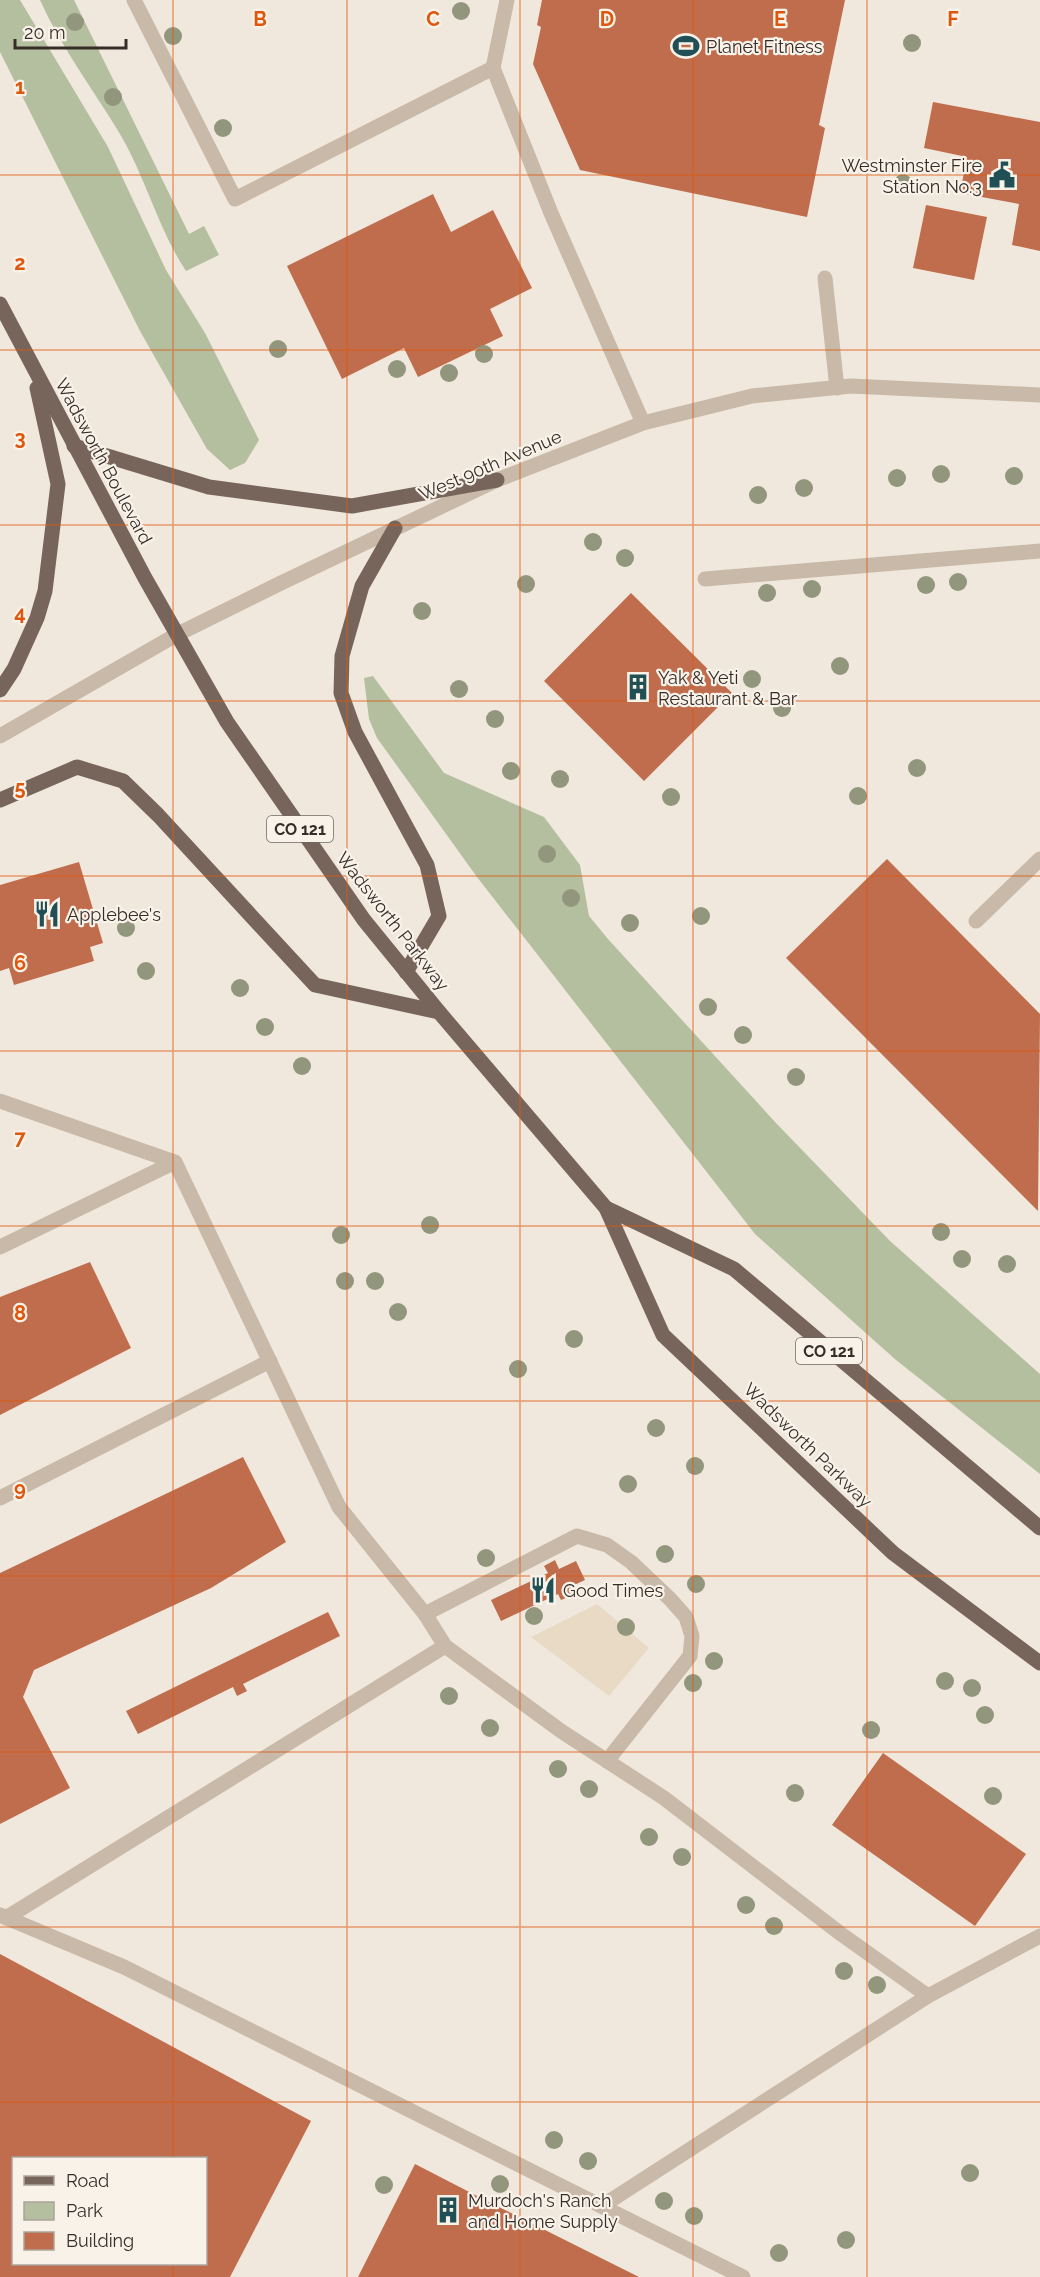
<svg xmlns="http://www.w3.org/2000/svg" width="1040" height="2277" viewBox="0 0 1040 2277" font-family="Raleway,sans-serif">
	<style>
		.green { fill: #b3bf9e }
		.plaza { fill: #e8dac5 }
		.building { fill: #bf6d4d; fill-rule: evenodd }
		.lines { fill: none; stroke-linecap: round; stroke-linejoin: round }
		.service { stroke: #c8b9a9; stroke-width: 15 }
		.tertiary { stroke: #c8b9a9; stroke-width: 15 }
		.primary { stroke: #77655b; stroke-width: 15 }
		.tree { fill: #92967d }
		.grid { fill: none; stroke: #df570d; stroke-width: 1.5; stroke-opacity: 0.55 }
		.labels { text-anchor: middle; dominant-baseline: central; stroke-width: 4.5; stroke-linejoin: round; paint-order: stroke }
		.shield { fill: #f9f2e9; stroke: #706863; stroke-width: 1.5 }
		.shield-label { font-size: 16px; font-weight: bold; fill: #362d29 }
		.poi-label { font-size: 18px; fill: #362d29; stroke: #f9f2e9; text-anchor: start }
		.street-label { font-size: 18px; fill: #362d29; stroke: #f9f2e9 }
		.grid-label { font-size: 20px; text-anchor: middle; font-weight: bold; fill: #df570d; stroke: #f9f2e9; stroke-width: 4.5; stroke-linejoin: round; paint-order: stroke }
	</style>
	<rect width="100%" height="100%" fill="#f1e8dd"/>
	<!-- green -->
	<g class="green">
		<polygon points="0,0 20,0 108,147 166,270 205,333 259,440 245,463 230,470 207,449 140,331 0,52"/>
		<path d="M40 0H74L189 234 204 226 219 255 186 271C158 229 146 178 120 134 93 89 62 49 40 0Z"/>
		<polygon points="373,676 444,773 544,817 580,865 589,916 608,939 776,1123 890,1241 1040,1374 1040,1474 896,1360 755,1234 477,877 377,738 369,719 364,678"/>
	</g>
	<!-- plaza -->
	<polygon class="plaza" points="597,1604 649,1648 609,1696 531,1637"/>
	<!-- building -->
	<g class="building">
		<polygon points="542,0 845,0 819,125 825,128 807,217 580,170 533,64 541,27 537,25"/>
		<polygon points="933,102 1040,122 1040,251 1012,245 1019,204 960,193 967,157 924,148"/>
		<polygon points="433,194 451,232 493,210 532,288 490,309 503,336 418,377 404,348 342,379 287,266"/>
		<polygon points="926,205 987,217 974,280 913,268"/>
		<polygon points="631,593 732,693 644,781 544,681"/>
		<polygon points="887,859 1040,1014 1038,1211 786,958"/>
		<polygon points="79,862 103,943 90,947 94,961 14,985 9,968 0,971 0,885"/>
		<polygon points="90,1262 131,1348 0,1415 0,1297"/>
		<polygon points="243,1457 286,1542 211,1588 34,1670 23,1697 70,1788 0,1824 0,1573"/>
		<polygon points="555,1560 559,1569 576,1561 585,1580 572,1586 575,1594 561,1600 558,1594 501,1621 491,1600 548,1573 544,1566"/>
		<polygon points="328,1612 340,1636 243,1684 247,1691 237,1696 233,1687 138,1734 126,1711"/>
		<polygon points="883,1753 1026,1854 975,1926 832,1825"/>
		<path d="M0 1954 311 2121 230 2277H0ZM14 2158H206V2264H14Z"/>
		<polygon points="415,2164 479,2197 639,2277 358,2277"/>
	</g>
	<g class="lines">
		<!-- service -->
		<g class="service">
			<polyline points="134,0 235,199 493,68"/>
			<polyline points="507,0 493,68 551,213 643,423"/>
			<polyline points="825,278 837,388"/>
			<polyline points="705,579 1040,551"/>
			<polyline points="976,921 1040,859"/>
			<polyline points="0,1101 175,1162 339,1507 425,1614 445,1646 561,1731 664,1798 841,1934 928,1996"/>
			<polyline points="0,1247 175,1162"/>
			<polyline points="0,1498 270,1361"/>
			<polyline points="425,1614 577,1536 607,1545 631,1562 670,1599 686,1617 692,1636 690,1656 607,1761"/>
			<polyline points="0,1915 124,1967 743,2277"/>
			<polyline points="6,1918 445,1646"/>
			<polyline points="602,2206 928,1996 1040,1936"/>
		</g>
		<!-- tertiary -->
		<polyline class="tertiary" points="0,736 176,635 281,583 497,480 643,423 752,396 851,386 1040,395"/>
		<!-- primary -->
		<g class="primary">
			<polyline points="0,304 145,578 227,722 364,920 439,1012 606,1208 663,1335 893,1553 1040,1663"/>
			<polyline points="74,446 209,487 352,506 497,480"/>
			<polyline points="395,528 362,586 342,656 341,693 355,732 427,865 439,916 406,972"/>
			<polyline points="0,690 14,669 37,618 45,591 58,484 37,388"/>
			<polyline points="0,800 77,767 123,781 158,815 315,985 439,1012"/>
			<polyline points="606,1208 734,1269 1040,1528"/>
		</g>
	</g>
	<!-- trees -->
	<g class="tree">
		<circle cx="461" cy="11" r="9"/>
		<circle cx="75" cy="22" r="9"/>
		<circle cx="173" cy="36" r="9"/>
		<circle cx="912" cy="43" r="9"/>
		<circle cx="113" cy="97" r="9"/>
		<circle cx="223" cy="128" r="9"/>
		<circle cx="903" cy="183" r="9"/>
		<circle cx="278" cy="349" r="9"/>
		<circle cx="484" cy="354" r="9"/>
		<circle cx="397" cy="369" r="9"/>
		<circle cx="449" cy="373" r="9"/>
		<circle cx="941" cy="474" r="9"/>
		<circle cx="1014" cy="476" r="9"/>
		<circle cx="897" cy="478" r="9"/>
		<circle cx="804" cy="488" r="9"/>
		<circle cx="758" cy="495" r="9"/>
		<circle cx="593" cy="542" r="9"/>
		<circle cx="625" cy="558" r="9"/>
		<circle cx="958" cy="582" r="9"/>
		<circle cx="526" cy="584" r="9"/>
		<circle cx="926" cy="585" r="9"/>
		<circle cx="812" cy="589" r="9"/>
		<circle cx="767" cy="593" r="9"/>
		<circle cx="422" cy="611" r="9"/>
		<circle cx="840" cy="666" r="9"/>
		<circle cx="752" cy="679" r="9"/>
		<circle cx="459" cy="689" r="9"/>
		<circle cx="782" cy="708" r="9"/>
		<circle cx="495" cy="719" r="9"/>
		<circle cx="917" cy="768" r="9"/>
		<circle cx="511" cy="771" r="9"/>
		<circle cx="560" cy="779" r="9"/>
		<circle cx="858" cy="796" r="9"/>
		<circle cx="671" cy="797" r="9"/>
		<circle cx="547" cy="854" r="9"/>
		<circle cx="571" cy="898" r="9"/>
		<circle cx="701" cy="916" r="9"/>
		<circle cx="630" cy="923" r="9"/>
		<circle cx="126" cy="928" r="9"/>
		<circle cx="146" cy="971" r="9"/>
		<circle cx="240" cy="988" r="9"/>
		<circle cx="708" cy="1007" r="9"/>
		<circle cx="265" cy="1027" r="9"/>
		<circle cx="743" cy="1035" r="9"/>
		<circle cx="302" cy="1066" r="9"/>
		<circle cx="796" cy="1077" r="9"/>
		<circle cx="430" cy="1225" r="9"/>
		<circle cx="941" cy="1232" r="9"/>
		<circle cx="341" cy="1235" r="9"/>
		<circle cx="962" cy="1259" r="9"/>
		<circle cx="1007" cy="1264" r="9"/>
		<circle cx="345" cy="1281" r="9"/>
		<circle cx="375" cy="1281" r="9"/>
		<circle cx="398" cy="1312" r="9"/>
		<circle cx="574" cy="1339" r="9"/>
		<circle cx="518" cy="1369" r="9"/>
		<circle cx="656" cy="1428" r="9"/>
		<circle cx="695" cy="1466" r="9"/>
		<circle cx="628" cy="1484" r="9"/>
		<circle cx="665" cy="1554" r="9"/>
		<circle cx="486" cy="1558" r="9"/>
		<circle cx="696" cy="1584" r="9"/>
		<circle cx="534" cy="1616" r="9"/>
		<circle cx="626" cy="1627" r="9"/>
		<circle cx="714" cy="1661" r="9"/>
		<circle cx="945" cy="1681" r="9"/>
		<circle cx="693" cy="1683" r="9"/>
		<circle cx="972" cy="1688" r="9"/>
		<circle cx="449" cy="1696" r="9"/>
		<circle cx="985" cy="1715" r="9"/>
		<circle cx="490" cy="1728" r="9"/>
		<circle cx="871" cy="1730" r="9"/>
		<circle cx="558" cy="1769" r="9"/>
		<circle cx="589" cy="1789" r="9"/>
		<circle cx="795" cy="1793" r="9"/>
		<circle cx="993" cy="1796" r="9"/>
		<circle cx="649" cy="1837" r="9"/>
		<circle cx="682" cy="1857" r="9"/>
		<circle cx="746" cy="1905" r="9"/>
		<circle cx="774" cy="1926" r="9"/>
		<circle cx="844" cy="1971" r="9"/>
		<circle cx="877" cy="1985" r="9"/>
		<circle cx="554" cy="2140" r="9"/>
		<circle cx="588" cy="2161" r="9"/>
		<circle cx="970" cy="2173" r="9"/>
		<circle cx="500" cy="2184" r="9"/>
		<circle cx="384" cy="2185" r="9"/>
		<circle cx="664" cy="2201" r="9"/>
		<circle cx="694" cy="2216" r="9"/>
		<circle cx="846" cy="2240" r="9"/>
		<circle cx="779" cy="2253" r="9"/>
	</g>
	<!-- grid -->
	<path class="grid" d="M173 0V2158M347 0V2277M520 0V2277M693 0V2277M867 0V2277M0 175H1040M0 350H1040M0 525H1040M0 701H1040M0 876H1040M0 1051H1040M0 1226H1040M0 1401H1040M0 1576H1040M0 1752H1040M0 1927H1040M0 2102H1040M173 2264V2277"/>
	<!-- icons -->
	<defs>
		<g id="stadium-bare" transform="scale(2.07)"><path d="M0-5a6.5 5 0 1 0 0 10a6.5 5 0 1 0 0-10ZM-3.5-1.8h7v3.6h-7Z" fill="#205055" stroke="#f9f2e9" stroke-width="2.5" paint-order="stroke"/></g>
		<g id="civic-bare" transform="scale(2.07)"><path d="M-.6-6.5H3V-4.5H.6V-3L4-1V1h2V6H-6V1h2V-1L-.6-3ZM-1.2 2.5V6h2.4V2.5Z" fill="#205055" stroke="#f9f2e9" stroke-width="2.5" paint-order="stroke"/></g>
		<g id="building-bare" transform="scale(2.07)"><path d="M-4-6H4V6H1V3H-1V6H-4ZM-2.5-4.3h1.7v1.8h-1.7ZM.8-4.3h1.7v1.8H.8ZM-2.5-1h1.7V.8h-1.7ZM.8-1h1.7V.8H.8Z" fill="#205055" stroke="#f9f2e9" stroke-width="2.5" paint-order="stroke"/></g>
		<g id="restaurant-bare" transform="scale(2.07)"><path d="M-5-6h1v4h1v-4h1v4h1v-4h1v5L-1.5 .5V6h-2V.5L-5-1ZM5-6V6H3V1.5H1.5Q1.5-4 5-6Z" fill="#205055" stroke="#f9f2e9" stroke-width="2.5" paint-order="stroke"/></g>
	</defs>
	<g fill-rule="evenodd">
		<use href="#stadium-bare" x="686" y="46"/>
		<use href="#civic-bare" x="1002" y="175"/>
		<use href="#building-bare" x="638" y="687"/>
		<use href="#restaurant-bare" x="47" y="914"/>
		<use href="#restaurant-bare" x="543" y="1590"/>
		<use href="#building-bare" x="448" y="2210"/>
	</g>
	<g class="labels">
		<!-- shield labels -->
		<g class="shield">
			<rect x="267" y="816" width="66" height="26" rx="4.5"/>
			<rect x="796" y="1338" width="66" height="26" rx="4.5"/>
		</g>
		<g class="shield-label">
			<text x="300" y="829">CO 121</text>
			<text x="829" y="1351">CO 121</text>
		</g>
		<!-- poi labels -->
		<g class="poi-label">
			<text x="706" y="46">Planet Fitness</text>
			<text x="982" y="165" text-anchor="end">Westminster Fire<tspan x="982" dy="21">Station No.3</tspan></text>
			<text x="658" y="677">Yak &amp; Yeti<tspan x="658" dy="21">Restaurant &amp; Bar</tspan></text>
			<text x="67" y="914">Applebee's</text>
			<text x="563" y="1590">Good Times</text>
			<text x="468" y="2200">Murdoch's Ranch<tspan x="468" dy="21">and Home Supply</tspan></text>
		</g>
		<!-- street labels -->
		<g class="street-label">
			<text transform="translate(104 461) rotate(62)">Wadsworth Boulevard</text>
			<text transform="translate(490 465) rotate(-23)">West 90th Avenue</text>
			<text transform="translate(393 921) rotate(52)">Wadsworth Parkway</text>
			<text transform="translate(808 1445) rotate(44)">Wadsworth Parkway</text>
		</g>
	</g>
	<g class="grid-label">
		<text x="260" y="26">B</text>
		<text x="433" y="26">C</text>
		<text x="607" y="26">D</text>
		<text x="780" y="26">E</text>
		<text x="953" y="26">F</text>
		<text x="20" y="94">1</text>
		<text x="20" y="270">2</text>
		<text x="20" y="445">3</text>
		<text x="20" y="620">4</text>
		<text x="20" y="795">5</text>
		<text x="20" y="970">6</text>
		<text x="20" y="1145">7</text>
		<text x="20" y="1320">8</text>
		<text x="20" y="1496">9</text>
	</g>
	<!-- legend -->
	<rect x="12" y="2157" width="195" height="108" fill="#f9f2e9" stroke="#aba39c" stroke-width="1.5"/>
	<rect x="24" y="2176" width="30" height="9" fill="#77655b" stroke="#aba39c" stroke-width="1.5"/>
	<text x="66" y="2187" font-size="18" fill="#362d29">Road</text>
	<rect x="24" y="2202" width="30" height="18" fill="#b3bf9e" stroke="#aba39c" stroke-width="1.5"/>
	<text x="66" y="2217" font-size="18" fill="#362d29">Park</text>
	<rect x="24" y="2232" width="30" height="18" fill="#bf6d4d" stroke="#aba39c" stroke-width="1.5"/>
	<text x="66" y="2247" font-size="18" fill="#362d29">Building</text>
	<!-- scale -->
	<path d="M15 39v9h111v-9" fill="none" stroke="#362d29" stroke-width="3"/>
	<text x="24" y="39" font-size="18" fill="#362d29" stroke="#f9f2e9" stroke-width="4.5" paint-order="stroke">20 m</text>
</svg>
